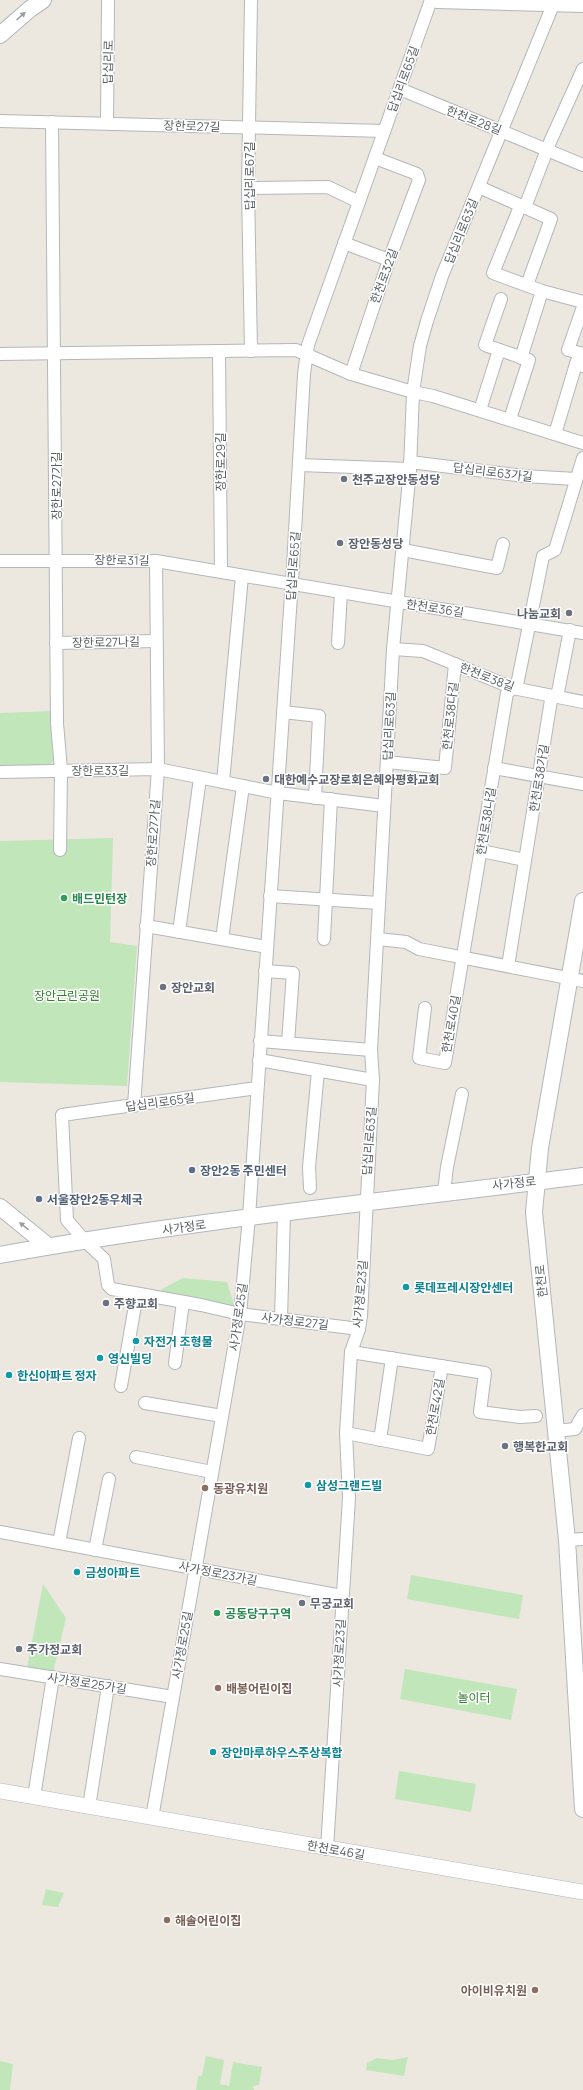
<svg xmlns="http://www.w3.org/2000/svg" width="583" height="2090" viewBox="0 0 583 2090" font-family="Manrope,'Noto Sans KR',sans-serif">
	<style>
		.green { fill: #c0e6ba }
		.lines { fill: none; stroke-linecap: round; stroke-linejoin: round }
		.minor-casing { stroke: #b3b7bb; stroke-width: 14 }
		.tertiary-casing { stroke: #b3b7bb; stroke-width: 16 }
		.secondary-casing { stroke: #b1b7bc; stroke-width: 18 }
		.minor { stroke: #fff; stroke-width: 12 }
		.tertiary { stroke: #fff; stroke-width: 15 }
		.secondary { stroke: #fff; stroke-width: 16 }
		.oneway { fill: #9b9ea1 }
		.worship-dot { fill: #6b7280; stroke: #fff; stroke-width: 1.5 }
		.leisure-dot { fill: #2e9e5b; stroke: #fff; stroke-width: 1.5 }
		.service-dot { fill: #5c6f8a; stroke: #fff; stroke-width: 1.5 }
		.culture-dot { fill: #0f9aa8; stroke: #fff; stroke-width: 1.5 }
		.education-dot { fill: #8d6e63; stroke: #fff; stroke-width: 1.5 }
		.labels { text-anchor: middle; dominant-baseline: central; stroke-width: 3; stroke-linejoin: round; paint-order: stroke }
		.street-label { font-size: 12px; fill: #585e62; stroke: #fff }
		.worship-label { font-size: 12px; font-weight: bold; fill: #5b616d; stroke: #fff; text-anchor: start }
		.leisure-label { font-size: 12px; font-weight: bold; fill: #27864d; stroke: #fff; text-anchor: start }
		.park-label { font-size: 12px; fill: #36822f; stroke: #fff }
		.service-label { font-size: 12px; font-weight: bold; fill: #4e5e75; stroke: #fff; text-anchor: start }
		.culture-label { font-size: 12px; font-weight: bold; fill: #0d838f; stroke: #fff; text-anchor: start }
		.education-label { font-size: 12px; font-weight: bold; fill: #785e54; stroke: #fff; text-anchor: start }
	</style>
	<rect width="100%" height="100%" fill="#ede8df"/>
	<!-- green -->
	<g class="green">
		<polygon points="52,711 54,760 49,766 0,768 0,713"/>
		<polygon points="113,838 110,942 137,946 127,1086 0,1082 0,841"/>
		<polygon points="183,1278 227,1282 235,1308 157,1294 162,1289"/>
		<polygon points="411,1575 523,1595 519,1619 407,1599"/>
		<polygon points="43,1584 66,1618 53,1673 27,1668"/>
		<polygon points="405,1669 517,1689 511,1720 400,1699"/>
		<polygon points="399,1771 476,1784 471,1812 395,1799"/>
		<polygon points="46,1889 64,1893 58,1907 42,1905"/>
		<polygon points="206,2056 224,2060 220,2084 229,2086 233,2062 262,2067 259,2085 253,2086 254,2090 196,2090 198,2076 202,2076"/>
		<polygon points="408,2057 404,2076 366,2070 367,2063 377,2058 393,2060"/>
		<polygon points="0,2061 13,2064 10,2090 0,2090"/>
	</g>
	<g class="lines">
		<!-- minor casing -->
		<g class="minor-casing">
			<g id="minor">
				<polyline points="251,0 248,188 251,351"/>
				<polyline points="583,69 550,142 527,202 519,209 493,273 542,291 583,302"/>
				<polyline points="400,89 583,165"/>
				<polyline points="0,121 384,131"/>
				<polyline points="52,122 57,723 61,770 60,850"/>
				<polyline points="107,123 108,0"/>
				<polyline points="479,187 551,219 527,285"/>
				<polyline points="248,188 328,187 359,202"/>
				<polyline points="344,243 389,260"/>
				<polyline points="501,299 485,345 529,360 510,419"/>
				<polyline points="583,307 568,350 580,353 576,364 583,366"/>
				<polyline points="219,351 221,572"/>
				<polyline points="0,354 296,350 351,374 413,392 433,396 583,443"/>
				<polyline points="521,358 542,291"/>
				<polyline points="351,374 389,260 419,180 417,174 375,158"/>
				<polyline points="480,410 499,350"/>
				<polyline points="555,434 576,364"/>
				<polyline points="410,462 524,476 576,479"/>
				<polyline points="299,465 410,469"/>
				<polyline points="403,550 497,568 503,544"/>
				<polyline points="0,561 156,561 583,633"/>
				<polyline points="56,643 156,641"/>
				<polyline points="338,643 341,593"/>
				<polyline points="393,649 423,651 513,688 583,702"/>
				<polyline points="283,712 319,716 315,798"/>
				<polyline points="387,762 445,768 455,664"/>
				<polyline points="494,768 583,784"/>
				<polyline points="0,772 158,769 278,793 384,806"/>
				<polyline points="223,782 242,576"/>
				<polyline points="481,851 525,860"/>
				<polyline points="270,896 379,903"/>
				<polyline points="146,926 267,947"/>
				<polyline points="179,932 200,778"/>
				<polyline points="222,939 243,786"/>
				<polyline points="324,939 331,799"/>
				<polyline points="378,939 406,942 419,949 583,981"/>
				<polyline points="508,966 551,700 558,692 570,630"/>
				<polyline points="265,971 293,973 288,1043"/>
				<polyline points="425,1008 419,1058 445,1063 507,693 517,685 543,556 555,550 583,458"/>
				<polyline points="260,1041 371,1050"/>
				<polyline points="259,1060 373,1080"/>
				<polyline points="257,1088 62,1115 67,1220 84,1240 104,1259 108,1285 112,1289 201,1305 240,1314 359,1329"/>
				<polyline points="134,1106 158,769 156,561"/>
				<polyline points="310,1188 309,1167 318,1071"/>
				<polyline points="444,1192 447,1167 462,1094"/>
				<polyline points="281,1319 284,1213"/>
				<polyline points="351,1352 485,1373 480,1412 520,1417 536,1416"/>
				<polyline points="175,1363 183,1302"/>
				<polyline points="121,1386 137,1294"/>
				<polyline points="145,1403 222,1416"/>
				<polyline points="556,1431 575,1429 583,1415"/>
				<polyline points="346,1433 428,1449 442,1366"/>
				<polyline points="380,1440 392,1358"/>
				<polyline points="136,1457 212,1472"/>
				<polyline points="0,1532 342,1596"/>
				<polyline points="567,1540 583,1539"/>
				<polyline points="59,1543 79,1438"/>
				<polyline points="95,1550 109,1479"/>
				<polyline points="0,1669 173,1697"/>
				<polyline points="34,1797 53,1677"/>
				<polyline points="89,1807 108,1686"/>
				<polyline points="152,1818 240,1314 249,1217 293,566 304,374 308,345 431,0"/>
				<polyline points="327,1849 349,1498 346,1433 351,1352 359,1329 361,1316 373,1080 371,1050 393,649 410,469 413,392 420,346 427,321 442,276 555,0"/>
			</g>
		</g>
		<!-- tertiary casing -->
		<g class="tertiary-casing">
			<polyline id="tertiary" points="0,1791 583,1892"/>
		</g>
		<!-- secondary casing -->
		<g class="secondary-casing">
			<g id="secondary">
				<polyline points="437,0 583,4"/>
				<polyline points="0,35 30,9 43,0"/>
				<polyline points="583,901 540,1148 534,1212 567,1540 583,1809"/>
				<polyline points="0,1207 48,1246"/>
				<path d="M0 1255C193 1220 389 1201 583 1176"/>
			</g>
		</g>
		<!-- minor -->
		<use href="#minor" class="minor"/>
		<!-- tertiary -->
		<use href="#tertiary" class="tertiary"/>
		<!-- secondary -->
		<use href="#secondary" class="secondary"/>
	</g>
	<!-- one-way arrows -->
	<defs><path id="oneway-solid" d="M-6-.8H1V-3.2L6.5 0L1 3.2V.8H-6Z"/></defs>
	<g class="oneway">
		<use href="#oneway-solid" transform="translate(21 16) rotate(-42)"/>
		<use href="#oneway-solid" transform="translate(24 1226) rotate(-141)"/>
	</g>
	<!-- markers -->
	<g class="worship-dot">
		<circle cx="344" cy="479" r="4"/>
		<circle cx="340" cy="543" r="4"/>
		<circle cx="569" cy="613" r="4"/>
		<circle cx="266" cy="779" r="4"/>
		<circle cx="163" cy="987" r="4"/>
		<circle cx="106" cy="1303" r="4"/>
		<circle cx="505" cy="1446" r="4"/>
		<circle cx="302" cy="1603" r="4"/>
		<circle cx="19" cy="1649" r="4"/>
	</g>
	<g class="leisure-dot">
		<circle cx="64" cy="898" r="4"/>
		<circle cx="217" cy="1613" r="4"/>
	</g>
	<g class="service-dot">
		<circle cx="192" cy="1170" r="4"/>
		<circle cx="39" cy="1199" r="4"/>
	</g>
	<g class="culture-dot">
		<circle cx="406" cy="1287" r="4"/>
		<circle cx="136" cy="1341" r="4"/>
		<circle cx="100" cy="1358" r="4"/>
		<circle cx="9" cy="1375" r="4"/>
		<circle cx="308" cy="1485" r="4"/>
		<circle cx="77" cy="1572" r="4"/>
		<circle cx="213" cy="1752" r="4"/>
	</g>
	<g class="education-dot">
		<circle cx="205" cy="1488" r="4"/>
		<circle cx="218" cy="1688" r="4"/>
		<circle cx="167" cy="1920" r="4"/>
		<circle cx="535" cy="1990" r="4"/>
	</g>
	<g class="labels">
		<!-- street labels -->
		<g class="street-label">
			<text transform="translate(108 62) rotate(-89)">답십리로</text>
			<text transform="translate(403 79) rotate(-70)">답십리로65길</text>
			<text transform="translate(474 120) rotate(21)">한천로28길</text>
			<text transform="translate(192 126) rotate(2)">장한로27길</text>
			<text transform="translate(249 176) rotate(-90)">답십리로67길</text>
			<text transform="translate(461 231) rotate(-68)">답십리로63길</text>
			<text transform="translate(384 276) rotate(-70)">한천로32길</text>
			<text transform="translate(220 462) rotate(-90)">장한로29길</text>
			<text transform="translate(493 472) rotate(7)">답십리로63가길</text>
			<text transform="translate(56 486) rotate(-90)">장한로27가길</text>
			<text transform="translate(122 560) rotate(1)">장한로31길</text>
			<text transform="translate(293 566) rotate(-86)">답십리로65길</text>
			<text transform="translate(435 608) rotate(9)">한천로36길</text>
			<text transform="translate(106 642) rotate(-1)">장한로27나길</text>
			<text transform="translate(487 677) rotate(21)">한천로38길</text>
			<text transform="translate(450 716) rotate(-84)">한천로38다길</text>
			<text transform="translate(389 726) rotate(-87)">답십리로63길</text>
			<text x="100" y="770">장한로33길</text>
			<text transform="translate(539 778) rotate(-81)">한천로38가길</text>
			<text transform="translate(486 821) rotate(-81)">한천로38나길</text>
			<text transform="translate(153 833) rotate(-86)">장한로27가길</text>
			<text transform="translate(451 1024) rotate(-80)">한천로40길</text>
			<text transform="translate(160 1102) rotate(-8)">답십리로65길</text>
			<text transform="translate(369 1141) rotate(-86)">답십리로63길</text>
			<text transform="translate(514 1183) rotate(-6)">사가정로</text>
			<text transform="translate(184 1227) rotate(-8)">사가정로</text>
			<text transform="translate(541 1281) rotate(-96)">한천로</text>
			<text transform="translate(360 1294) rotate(-85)">사가정로23길</text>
			<text transform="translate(238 1317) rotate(-82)">사가정로25길</text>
			<text transform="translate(295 1321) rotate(7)">사가정로27길</text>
			<text transform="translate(435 1407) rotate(-80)">한천로42길</text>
			<text transform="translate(218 1573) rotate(11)">사가정로23가길</text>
			<text transform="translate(182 1645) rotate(-80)">사가정로25길</text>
			<text transform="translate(339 1653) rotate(-87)">사가정로23길</text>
			<text transform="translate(87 1683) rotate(9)">사가정로25가길</text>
			<text transform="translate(336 1850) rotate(10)">한천로46길</text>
		</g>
		<!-- worship labels -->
		<g class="worship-label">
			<text x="352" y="479">천주교장안동성당</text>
			<text x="348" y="543">장안동성당</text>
			<text x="561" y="613" text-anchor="end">나눔교회</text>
			<text x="274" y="779">대한예수교장로회은혜와평화교회</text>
			<text x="171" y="987">장안교회</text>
			<text x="114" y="1303">주향교회</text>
			<text x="513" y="1446">행복한교회</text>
			<text x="310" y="1603">무궁교회</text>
			<text x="27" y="1649">주가정교회</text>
		</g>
		<!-- leisure labels -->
		<g class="leisure-label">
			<text x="72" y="898">배드민턴장</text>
			<text x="225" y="1613">공동당구구역</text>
		</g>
		<!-- park labels -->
		<g class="park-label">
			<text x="67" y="995">장안근린공원</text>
			<text x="474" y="1697">놀이터</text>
		</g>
		<!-- service labels -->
		<g class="service-label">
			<text x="200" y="1170">장안2동 주민센터</text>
			<text x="47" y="1199">서울장안2동우체국</text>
		</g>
		<!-- culture labels -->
		<g class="culture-label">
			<text x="414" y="1287">롯데프레시장안센터</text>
			<text x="144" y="1341">자전거 조형물</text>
			<text x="108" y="1358">영신빌딩</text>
			<text x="17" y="1375">한신아파트 정자</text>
			<text x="316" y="1485">삼성그랜드빌</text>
			<text x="85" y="1572">금성아파트</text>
			<text x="221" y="1752">장안마루하우스주상복합</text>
		</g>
		<!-- education labels -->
		<g class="education-label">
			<text x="213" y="1488">동광유치원</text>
			<text x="226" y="1688">배봉어린이집</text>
			<text x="175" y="1920">해솔어린이집</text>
			<text x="527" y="1990" text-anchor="end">아이비유치원</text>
		</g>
	</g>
</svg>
